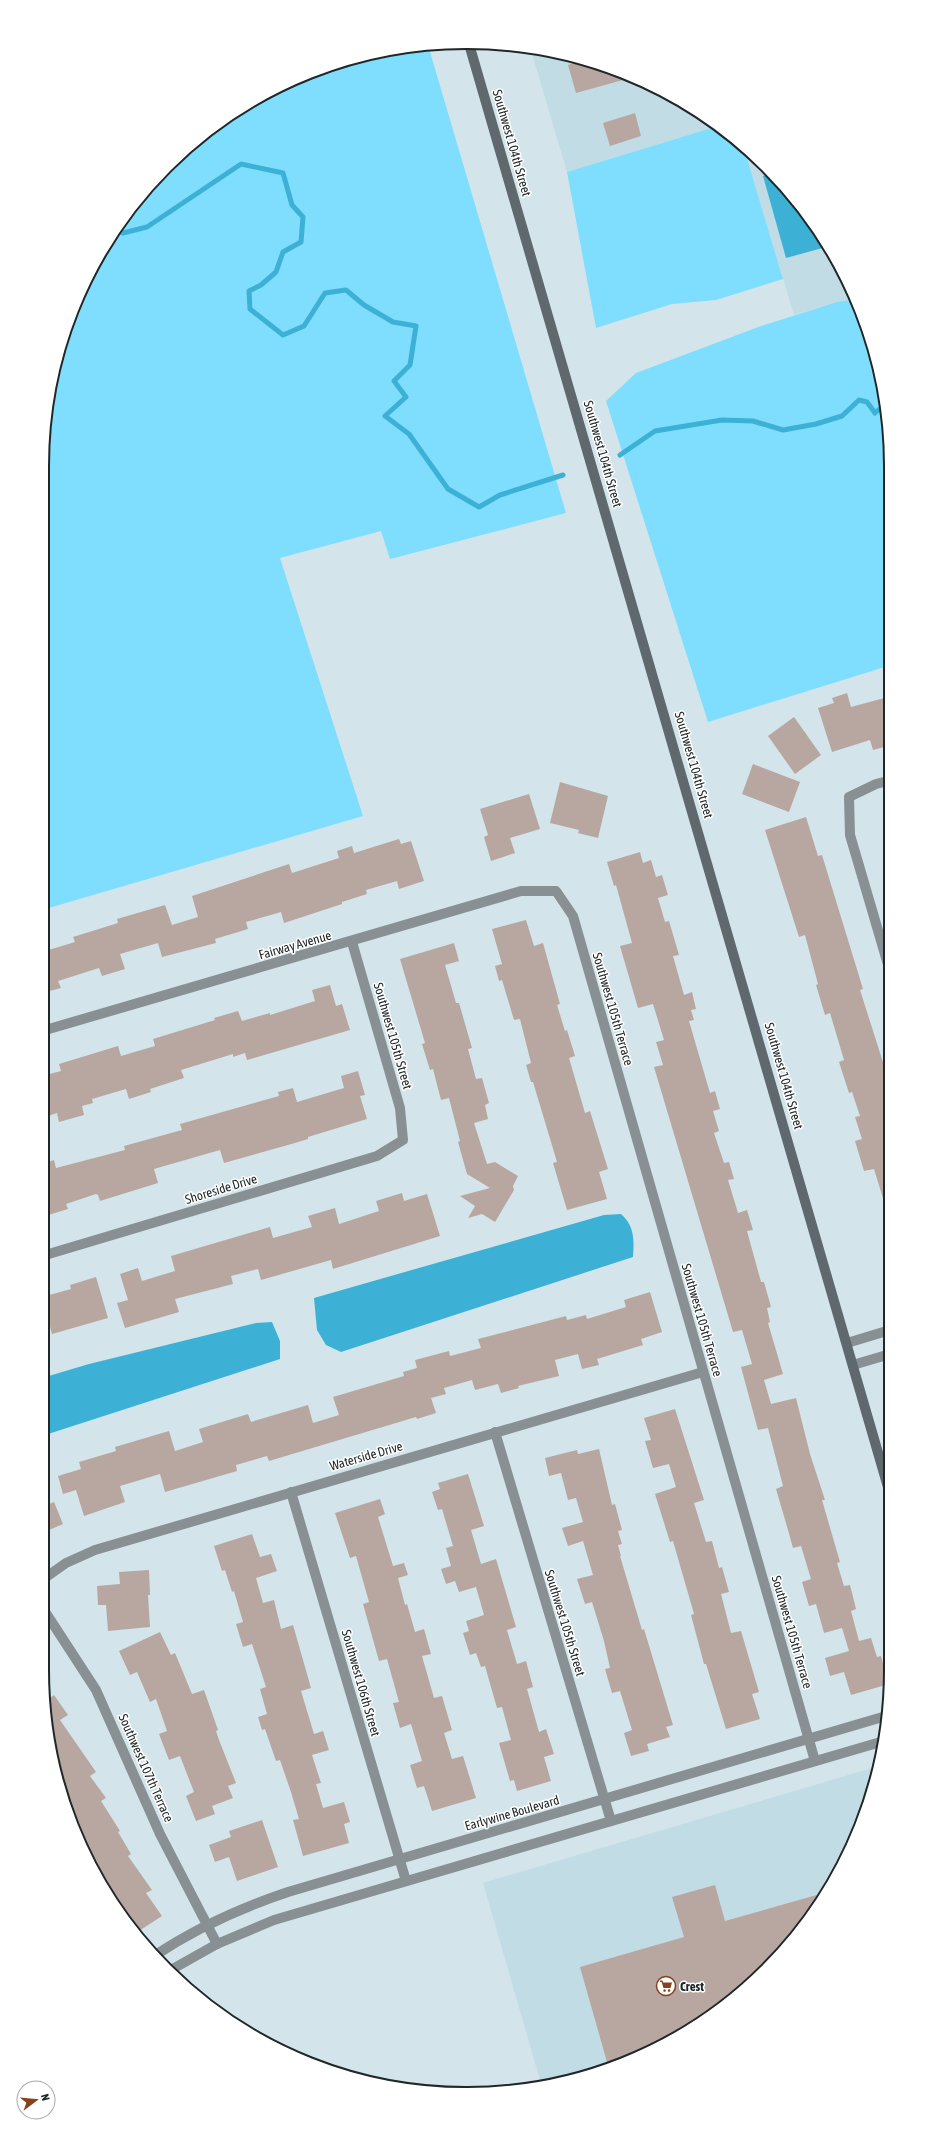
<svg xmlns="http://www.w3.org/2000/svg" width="933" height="2136" viewBox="0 0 933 2136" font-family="'Asap Condensed',sans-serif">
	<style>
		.built { fill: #c1dce5 }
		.green { fill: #7fdefe }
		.water { fill: #3cb1d5 }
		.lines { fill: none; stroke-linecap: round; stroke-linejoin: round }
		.stream { stroke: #3cb1d5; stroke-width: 5 }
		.building { fill: #b7a7a0 }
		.minor { stroke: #899093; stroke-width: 10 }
		.tertiary { stroke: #899093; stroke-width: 10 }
		.secondary { stroke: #5f696d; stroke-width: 10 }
		.labels { text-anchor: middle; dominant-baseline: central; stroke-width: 3; stroke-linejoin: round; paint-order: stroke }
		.street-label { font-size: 13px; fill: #202729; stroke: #fff }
		.poi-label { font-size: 13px; font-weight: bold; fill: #202729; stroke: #fff; text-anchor: start }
		.rim { fill: none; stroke: #202729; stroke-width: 2 }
	</style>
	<rect width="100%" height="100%" fill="#d3e5eb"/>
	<!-- built -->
	<g class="built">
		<polygon points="530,47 603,65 703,114 718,126 567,172"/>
		<polygon points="744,148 767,166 803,208 856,299 837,302 794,315"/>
		<polygon points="879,1766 868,1806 834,1882 786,1949 725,2006 679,2037 603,2071 542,2087 483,1883"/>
	</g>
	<!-- green -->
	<g class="green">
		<polygon points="428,45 566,513 390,559 381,531 280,558 363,816 42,910 42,466 50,384 65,330 99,254 147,186 208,130 279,86 357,56"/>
		<polygon points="718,126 744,148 783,279 716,300 672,304 596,328 567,172"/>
		<polygon points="856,299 887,411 888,666 708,722 606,401 636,373 761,326 837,302"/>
	</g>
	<!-- water -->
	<g class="water">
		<polygon points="773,173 803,208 826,247 786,258 763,176"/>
		<path d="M621 1214C635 1226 634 1241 633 1257L341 1352 326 1345 317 1330 314 1298 604 1215Z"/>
		<polygon points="272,1322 280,1341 280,1359 42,1436 42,1378 89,1364 256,1323"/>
	</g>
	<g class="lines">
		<!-- stream -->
		<g class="stream">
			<polyline points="116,231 123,233 147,227 241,164 283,173 292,205 303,217 301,242 283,252 276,272 261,285 249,291 250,309 283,335 304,326 325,293 346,290 364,305 393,322 416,326 410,365 394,381 406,397 385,416 409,434 448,489 479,507 500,495 563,475"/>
			<polyline points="620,455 655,431 722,420 753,421 783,430 816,424 842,416 859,400 867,402 875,413 885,404"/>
		</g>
	</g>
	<!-- building -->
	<g class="building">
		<polygon points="584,60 603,65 630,78 576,93 568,65"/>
		<polygon points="635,113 641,136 610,146 603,123"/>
		<polygon points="847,693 851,707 888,697 888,746 873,750 870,740 832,752 818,708 834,703 832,698"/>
		<polygon points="794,717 821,755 795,774 768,736"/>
		<polygon points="753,764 800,782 789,812 742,794"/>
		<polygon points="560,782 608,796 598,838 578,833 579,830 550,823"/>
		<polygon points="529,794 540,829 510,838 515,853 491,861 484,837 488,835 480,809"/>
		<polygon points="806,817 818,856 822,855 863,989 860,990 889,1081 886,1081 889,1092 890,1208 886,1208 874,1169 864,1171 855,1141 862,1139 855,1117 860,1116 852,1092 849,1093 839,1062 844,1060 830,1013 825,1015 816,985 818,984 805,935 799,937 765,830"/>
		<polygon points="399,839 401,844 411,841 424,881 399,889 397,881 366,890 367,894 342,902 342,904 284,923 281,912 246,922 248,929 215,939 216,943 162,957 158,943 120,954 125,969 102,976 99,968 58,981 61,988 42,993 42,952 75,942 73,937 118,923 117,919 165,905 172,925 198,917 192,896 289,864 292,873 339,858 337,851 352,846 354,853"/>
		<polygon points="640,852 643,863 651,860 656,877 662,875 668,895 658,898 665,922 669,921 679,955 673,956 684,995 692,992 696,1009 691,1010 694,1020 689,1021 710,1093 715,1091 720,1109 713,1111 719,1131 714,1133 724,1163 729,1162 734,1179 728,1180 738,1213 747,1210 753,1230 747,1231 761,1282 764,1282 771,1307 767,1308 770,1322 768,1323 783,1374 764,1380 771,1404 796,1398 810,1454 825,1500 822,1500 840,1562 837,1563 844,1586 850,1585 856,1609 851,1611 859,1641 871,1638 877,1657 881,1656 889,1684 851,1695 844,1672 830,1676 825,1658 849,1651 842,1628 824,1633 816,1604 809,1606 802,1582 811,1579 801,1546 793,1548 786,1523 776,1489 783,1486 768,1428 758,1430 741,1367 752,1364 742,1330 733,1332 654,1067 663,1065 656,1042 664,1040 653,1004 638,1008 620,946 632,943 616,885 614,886 607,862"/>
		<polygon points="526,920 534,946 543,943 560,1004 557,1005 565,1031 567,1030 575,1056 569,1058 585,1113 590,1111 608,1169 599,1172 607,1199 567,1210 553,1163 557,1162 533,1082 531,1082 526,1065 531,1063 520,1019 514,1020 502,980 499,981 495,966 502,964 492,929"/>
		<polygon points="454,943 459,961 445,965 456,1003 459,1003 472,1048 468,1049 476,1079 482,1078 489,1103 485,1105 488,1119 474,1123 487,1164 495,1162 518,1176 513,1186 514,1190 495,1222 482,1214 468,1218 475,1206 460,1196 490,1188 467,1174 458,1142 460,1141 449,1098 441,1100 433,1069 430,1070 422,1044 425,1043 400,959"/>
		<polygon points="330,985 336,1006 342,1004 350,1030 247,1060 245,1053 233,1057 233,1054 181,1070 184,1078 150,1089 151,1092 129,1099 126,1089 92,1099 93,1103 82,1106 84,1115 59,1122 57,1113 48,1116 42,1094 42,1076 61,1071 59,1064 118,1046 121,1056 155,1046 153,1039 215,1020 214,1018 238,1011 242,1021 270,1013 270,1015 315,1001 312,990"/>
		<polygon points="358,1071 365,1095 360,1096 367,1119 308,1137 308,1139 295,1143 224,1163 220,1150 154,1169 158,1183 100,1201 98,1195 96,1194 66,1204 68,1209 42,1217 42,1164 54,1160 56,1168 125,1150 124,1146 182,1130 180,1124 279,1096 278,1092 293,1088 297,1102 344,1088 341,1076"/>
		<polygon points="402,1193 404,1201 427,1194 440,1236 333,1269 331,1260 261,1280 258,1269 231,1276 233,1284 175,1299 179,1312 125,1328 117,1303 128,1300 120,1274 138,1268 142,1281 175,1271 171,1256 270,1227 273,1238 312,1227 308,1216 335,1208 339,1224 379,1211 376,1201"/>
		<polygon points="96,1277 108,1318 52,1334 42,1297 71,1289 70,1285"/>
		<polygon points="650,1292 662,1332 641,1339 643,1345 597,1359 599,1365 582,1369 578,1354 555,1360 559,1376 518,1386 519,1388 501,1393 498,1384 475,1390 472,1380 444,1388 446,1394 431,1398 436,1413 417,1419 416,1417 269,1461 267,1456 236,1465 237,1471 165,1492 160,1474 120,1486 125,1502 84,1516 76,1490 63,1494 58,1476 81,1469 79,1462 116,1451 115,1447 169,1431 175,1451 203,1442 199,1429 248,1414 251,1422 308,1405 313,1423 339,1415 333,1397 404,1376 403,1372 417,1368 415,1360 449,1351 450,1356 481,1348 478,1339 566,1316 567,1320 586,1315 587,1319 626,1307 624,1300"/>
		<polygon points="675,1409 704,1500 694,1503 706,1542 712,1541 719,1568 722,1567 729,1592 721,1594 731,1633 741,1631 759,1692 752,1694 760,1719 726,1729 706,1664 704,1664 691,1615 694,1614 673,1541 670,1542 655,1494 676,1487 669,1464 653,1468 645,1441 651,1440 644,1418"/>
		<polygon points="599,1449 612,1505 615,1504 622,1530 618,1531 622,1544 618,1545 621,1556 620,1556 642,1630 644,1629 673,1725 666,1727 670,1737 647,1744 649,1751 631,1756 624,1733 632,1730 620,1691 612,1693 605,1669 610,1668 604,1641 592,1602 585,1604 577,1579 593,1575 583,1541 568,1546 562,1528 583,1522 576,1498 568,1500 561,1473 549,1476 545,1458 577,1450 578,1454"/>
		<polygon points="468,1474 484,1526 471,1530 481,1564 496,1559 516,1627 507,1630 517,1664 526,1661 533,1687 527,1689 539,1732 546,1729 554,1754 544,1757 551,1781 517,1791 514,1780 510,1781 499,1743 511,1740 502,1707 497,1708 485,1666 481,1667 476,1653 470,1655 463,1633 469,1631 466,1621 484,1615 476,1587 459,1592 455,1581 446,1584 441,1569 451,1566 446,1548 453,1546 442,1509 438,1510 432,1492 440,1489 438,1483"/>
		<polygon points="380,1499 385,1514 378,1517 393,1566 404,1563 408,1575 398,1578 405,1605 407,1604 415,1632 424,1629 431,1654 422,1656 434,1698 442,1696 452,1730 444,1733 452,1759 463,1756 476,1798 432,1811 424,1786 417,1788 410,1765 422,1761 411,1724 400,1728 393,1703 399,1702 387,1659 379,1661 363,1604 369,1602 356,1556 350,1558 335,1513"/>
		<polygon points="54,1502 63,1524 42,1533 42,1507"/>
		<polygon points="252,1534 260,1557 271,1554 277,1571 256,1578 263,1603 274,1600 281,1629 293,1625 311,1688 301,1691 314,1734 323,1731 329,1750 312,1755 321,1783 316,1784 323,1808 344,1802 350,1822 344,1824 349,1843 303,1856 293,1820 299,1819 291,1792 280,1760 276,1761 265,1729 262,1730 258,1717 267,1714 260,1689 266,1687 252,1644 243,1647 236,1624 243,1622 234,1591 232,1592 225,1570 222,1571 214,1546"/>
		<polygon points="149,1570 150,1595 148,1595 150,1627 108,1631 106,1605 98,1605 97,1586 120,1584 119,1572"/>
		<polygon points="160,1632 171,1655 175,1653 192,1694 204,1690 218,1730 216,1731 219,1740 236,1783 228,1786 233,1798 212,1806 215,1814 196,1821 186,1796 194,1792 180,1756 169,1760 159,1734 167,1731 156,1699 150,1702 137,1672 130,1675 119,1651"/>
		<polygon points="54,1695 68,1715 60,1720 96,1772 90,1776 106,1798 101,1801 120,1831 118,1832 131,1854 128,1856 152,1890 146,1893 162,1916 136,1933 94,1872 76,1830 80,1828 64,1806 50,1752 45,1699 46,1701"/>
		<polygon points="262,1820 278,1867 237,1881 229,1857 215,1862 209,1845 231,1837 229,1831"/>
		<polygon points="715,1885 725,1921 827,1892 786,1949 725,2006 679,2037 609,2069 580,1967 684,1937 672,1897"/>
	</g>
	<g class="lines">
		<!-- minor -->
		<g class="minor">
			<polyline points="888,781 876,784 849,797 850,835 889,968"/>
			<polyline points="42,1031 521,891 556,891 573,916 815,1761"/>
			<polyline points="42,1256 377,1156 403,1140 400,1108 352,942"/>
			<polyline points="847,1343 890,1330"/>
			<polyline points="853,1365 890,1354"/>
			<polyline points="495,1432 611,1821"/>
			<polyline points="291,1492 406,1881"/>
			<polyline points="42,1580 66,1563 95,1550 703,1372"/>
			<polyline points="42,1607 96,1690 160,1834 217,1944"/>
		</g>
		<!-- tertiary -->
		<g class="tertiary">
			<path d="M154 1956C196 1928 240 1908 288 1892L886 1716"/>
			<polyline points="169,1971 217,1944 274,1920 884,1741"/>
		</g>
		<!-- secondary -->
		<polyline class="secondary" points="469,44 890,1494"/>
	</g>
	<!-- icons -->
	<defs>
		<g id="supermarket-ring" transform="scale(1)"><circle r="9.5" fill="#fff" stroke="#87411c" stroke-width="1.5"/><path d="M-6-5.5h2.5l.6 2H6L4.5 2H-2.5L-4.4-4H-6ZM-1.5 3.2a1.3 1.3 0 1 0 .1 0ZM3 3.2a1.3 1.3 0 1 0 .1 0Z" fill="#87411c"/></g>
	</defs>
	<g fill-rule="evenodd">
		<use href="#supermarket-ring" x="666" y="1986"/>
	</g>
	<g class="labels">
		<!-- street labels -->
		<g class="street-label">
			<text transform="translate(512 143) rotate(74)">Southwest 104th Street</text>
			<text transform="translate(603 454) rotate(74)">Southwest 104th Street</text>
			<text transform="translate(694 765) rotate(74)">Southwest 104th Street</text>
			<text transform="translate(295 945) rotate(-16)">Fairway Avenue</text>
			<text transform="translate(613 1009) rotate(74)">Southwest 105th Terrace</text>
			<text transform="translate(393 1036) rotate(74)">Southwest 105th Street</text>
			<text transform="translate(784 1076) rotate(74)">Southwest 104th Street</text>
			<text transform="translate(221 1189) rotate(-17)">Shoreside Drive</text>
			<text transform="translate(702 1320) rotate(74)">Southwest 105th Terrace</text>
			<text transform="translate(366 1456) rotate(-16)">Waterside Drive</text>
			<text transform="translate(565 1623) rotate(73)">Southwest 105th Street</text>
			<text transform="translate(792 1632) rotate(74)">Southwest 105th Terrace</text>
			<text transform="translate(361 1683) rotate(74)">Southwest 106th Street</text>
			<text transform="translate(146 1768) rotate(66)">Southwest 107th Terrace</text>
			<text transform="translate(512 1813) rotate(-16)">Earlywine Boulevard</text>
		</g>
		<!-- poi labels -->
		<g class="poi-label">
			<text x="680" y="1986">Crest</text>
		</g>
	</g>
	<!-- crop -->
	<path d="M0 0H933V2136H0ZM466 49H467A417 417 0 0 1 884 466V1670A417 417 0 0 1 467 2087H466A417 417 0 0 1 49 1670V466A417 417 0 0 1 466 49Z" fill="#fff" fill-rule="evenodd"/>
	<path class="rim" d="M466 49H467A417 417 0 0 1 884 466V1670A417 417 0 0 1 467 2087H466A417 417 0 0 1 49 1670V466A417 417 0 0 1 466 49Z"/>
	<!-- north arrow -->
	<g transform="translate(36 2100) rotate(74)"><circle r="19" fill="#ffffff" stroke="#a6a9a9"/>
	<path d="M0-3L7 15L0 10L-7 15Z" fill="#87411c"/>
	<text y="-6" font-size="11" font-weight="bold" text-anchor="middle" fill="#202729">N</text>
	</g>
</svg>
